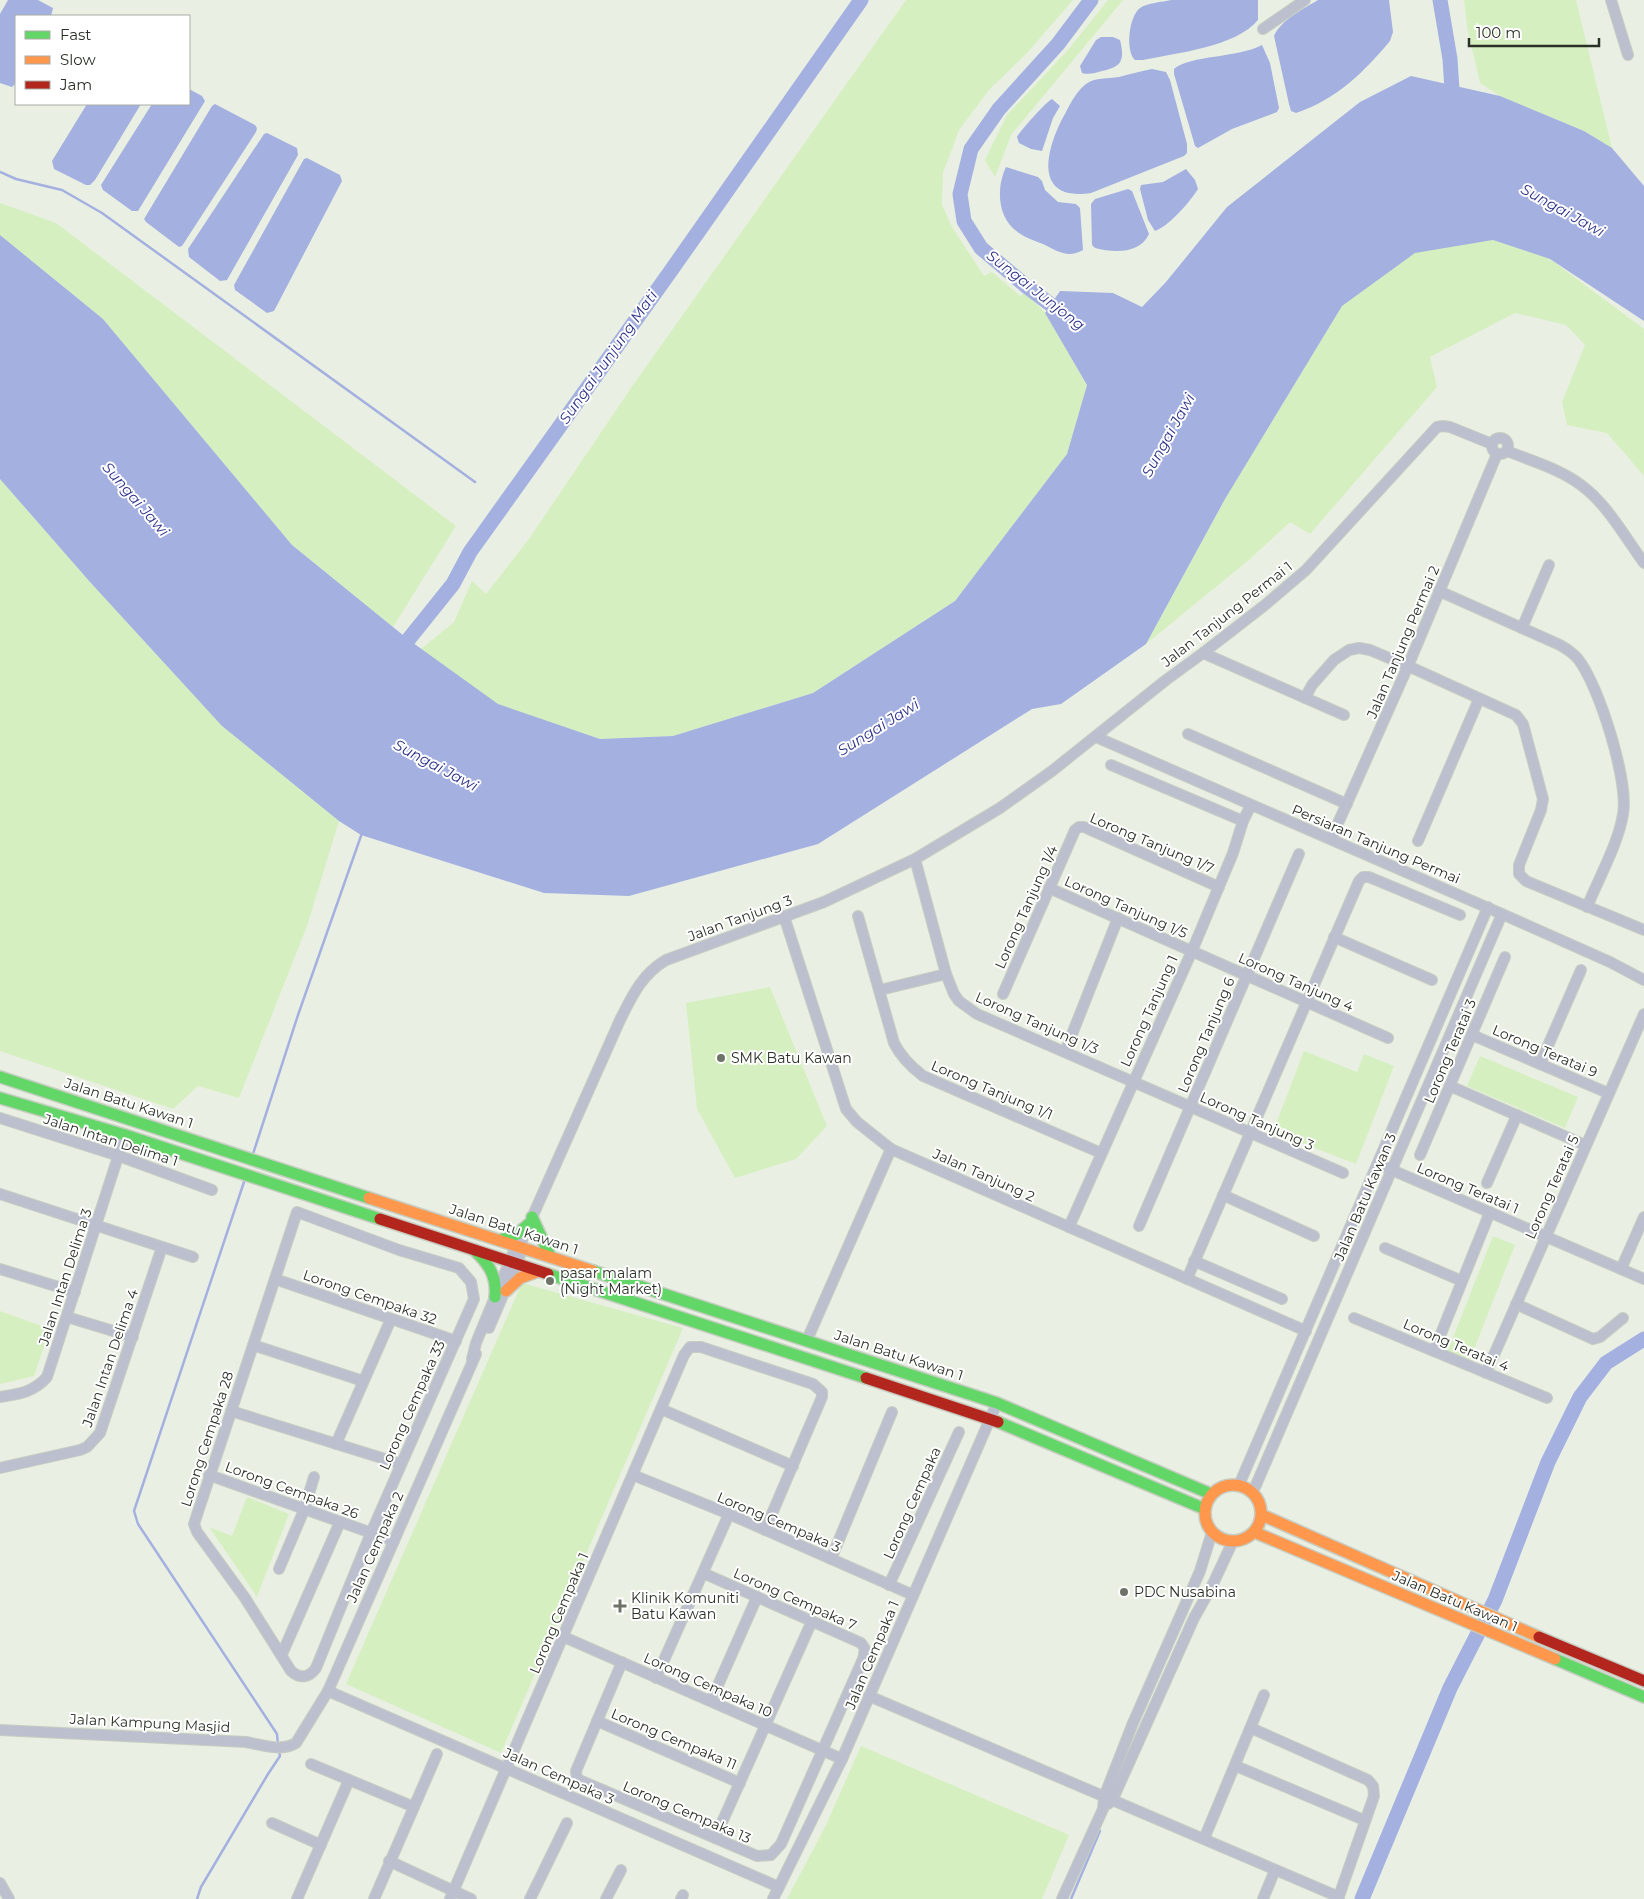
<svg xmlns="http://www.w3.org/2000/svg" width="1644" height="1899" viewBox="0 0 1644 1899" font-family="Montserrat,sans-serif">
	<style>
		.green { fill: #d6efc0 }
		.water { fill: #a4b0e0 }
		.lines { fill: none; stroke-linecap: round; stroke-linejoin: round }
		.stream { stroke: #a4b0e0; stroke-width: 2.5 }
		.river { stroke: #a4b0e0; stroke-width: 15 }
		.street-casing { stroke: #c7cdc2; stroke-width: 12 }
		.fast-casing { stroke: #c7cdc2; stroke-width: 14 }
		.slow-casing { stroke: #c7cdc2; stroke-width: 14 }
		.jam-casing { stroke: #c7cdc2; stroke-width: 14 }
		.street { stroke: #bcc0ce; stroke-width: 10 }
		.fast { stroke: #63d668; stroke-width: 11 }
		.slow { stroke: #ff974d; stroke-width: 11 }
		.jam { stroke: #b3261e; stroke-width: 11 }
		.poi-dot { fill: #6e7368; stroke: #fff; stroke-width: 2 }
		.labels { text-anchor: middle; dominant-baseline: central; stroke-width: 4; stroke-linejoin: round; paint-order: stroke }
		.street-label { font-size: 14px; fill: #2b3026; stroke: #fff }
		.poi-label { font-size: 14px; fill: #2b3026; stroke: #fff; text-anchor: start }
		.water-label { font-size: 15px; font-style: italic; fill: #2e3489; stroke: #fff }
	</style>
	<rect width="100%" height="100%" fill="#e9f0e3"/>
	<!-- green -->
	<g class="green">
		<polygon points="906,0 1073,0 1028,52 989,90 959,130 943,173 942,205 952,227 984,276 992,272 1020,296 1026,292 1045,313 1087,385 1067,454 955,601 813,693 673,736 600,739 498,705 421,649 454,622 472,581 486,594 529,539 633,385"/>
		<polygon points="1108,0 1123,0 1011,135 995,177 985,160 1007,115 1068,50"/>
		<polygon points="1464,0 1576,0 1612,148 1584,131 1500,96 1480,83 1467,27"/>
		<polygon points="0,203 56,223 456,526 393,627 292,545 103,319 0,235"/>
		<polygon points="1493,240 1550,259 1644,329 1644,476 1607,433 1567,425 1562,402 1585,345 1566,325 1515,313 1430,357 1437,387 1310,534 1290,522 1250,559 1146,644 1225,499 1342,306 1415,252"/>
		<polygon points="0,479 90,582 222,726 339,821 307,926 239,1098 198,1086 173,1109 0,1051"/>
		<polygon points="770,987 827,1126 796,1159 735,1178 697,1109 686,1003"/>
		<polygon points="1304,1051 1357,1072 1364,1054 1394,1066 1356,1164 1273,1132"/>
		<polygon points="1480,1056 1578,1097 1565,1128 1467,1086"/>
		<polygon points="1493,1236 1515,1245 1469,1362 1447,1353"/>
		<polygon points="522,1283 683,1328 501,1753 346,1684"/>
		<polygon points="0,1311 50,1329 34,1376 0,1384"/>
		<polygon points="247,1497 289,1514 257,1597 209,1527 232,1536"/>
		<polygon points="861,1746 1069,1835 1042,1899 787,1899 826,1825"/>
	</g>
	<!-- water -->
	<g class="water">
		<polygon points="8,0 38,0 53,8 51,16 16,16 16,83 12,87 0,83 0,14"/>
		<path d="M1171 0H1258V20C1236 47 1176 53 1143 60H1135C1125 51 1129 16 1140 8 1147 3 1162 2 1171 0Z"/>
		<path d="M1318 0H1389L1393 32 1390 41C1363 73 1337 99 1296 113L1291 111 1289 104 1274 36C1281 20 1303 9 1318 0Z"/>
		<path d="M1101 37H1113L1120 40C1125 60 1122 67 1102 71 1095 73 1089 75 1082 73L1080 66 1096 40Z"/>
		<path d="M1262 45 1270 63 1279 108 1277 112 1232 129 1198 148 1195 146 1174 74V69C1190 55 1238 58 1262 45Z"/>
		<path d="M1152 69 1166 72 1170 80 1187 144V153L1184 156 1091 193C1030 202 1047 145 1066 112 1071 102 1077 91 1086 84 1095 77 1108 79 1119 77 1130 74 1141 71 1152 69Z"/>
		<polygon points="1411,76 1500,96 1584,131 1612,148 1644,186 1644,321 1550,259 1493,240 1415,253 1342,306 1225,499 1146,644 1061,704 1032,709 818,844 629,896 544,893 361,835 339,821 222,726 90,582 0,479 0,235 103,319 292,545 409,640 498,704 600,739 673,736 813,693 955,601 1067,454 1087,385 1045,313 1060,291 1113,293 1142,307 1166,282 1227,207 1360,102"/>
		<polygon points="189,89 202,96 205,101 138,211 132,211 103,190 101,185 152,104 189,104"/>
		<path d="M1052 99 1060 106 1053 118 1042 151 1031 149 1019 143 1017 137C1020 131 1046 102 1052 99Z"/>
		<polygon points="87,104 141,104 95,180 90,185 86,185 54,169 52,161"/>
		<polygon points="215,104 255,125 257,128 256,132 182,246 179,247 146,222 144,219 212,106"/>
		<polygon points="267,133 297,148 298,155 227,280 220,281 189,257 188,249 264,134"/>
		<polygon points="307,158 340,175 342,181 274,311 267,313 235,290 234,285 304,159"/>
		<path d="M1006 167 1038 177 1042 181 1045 190 1058 202 1076 204 1080 208 1083 250C1068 259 1057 251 1043 244 1035 241 1026 238 1019 233 997 219 996 188 1006 167Z"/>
		<path d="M1186 169 1195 180 1198 189C1190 202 1169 226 1155 231L1148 220 1140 189 1141 185 1163 182Z"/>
		<path d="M1128 189 1132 191 1149 234C1140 254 1114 253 1095 248L1092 245 1091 204 1095 199Z"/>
	</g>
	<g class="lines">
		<!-- stream -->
		<g class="stream">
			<polyline points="0,172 16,179 62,190 102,213 475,482"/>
			<polyline points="253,1154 298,1015 362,833"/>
			<polyline points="245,1179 134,1511 138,1524 277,1734 278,1745"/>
			<polyline points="197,1899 201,1887 268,1774 280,1756 279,1751"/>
			<polyline points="1071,1899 1100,1831"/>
		</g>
		<!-- river -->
		<g class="river">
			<polyline points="1440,0 1450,59 1453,105"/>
			<polyline points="1066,316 1026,286 981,248 964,221 960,194 971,149 999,109 1058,44 1091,0"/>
			<polyline points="396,655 453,584 470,552 670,272 861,0"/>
			<polyline points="1362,1899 1450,1688 1495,1600 1548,1462 1580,1397 1606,1363 1644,1339"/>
		</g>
		<!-- street casing -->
		<g class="street-casing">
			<g id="street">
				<polyline points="1611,0 1628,55"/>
				<polyline points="1263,29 1305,0"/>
				<circle cx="1500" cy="446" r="8"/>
				<path d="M1507 451C1532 461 1560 469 1581 485 1607 504 1625 537 1644 563"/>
				<path d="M1439 591 1560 645C1567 649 1573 653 1578 659 1599 685 1629 782 1623 814 1619 842 1598 880 1587 907"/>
				<polyline points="1522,628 1549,565"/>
				<polyline points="1203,653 1344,715"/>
				<polyline points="1305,698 1312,685 1334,660 1349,650 1359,648 1370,650 1408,666 1516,715 1523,724 1543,799 1541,810 1519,865 1519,874 1526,881 1644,930"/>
				<polyline points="1188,734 1347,804"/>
				<polyline points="1096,737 1502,914 1610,962 1644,980"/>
				<polyline points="1111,765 1243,821"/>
				<polyline points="1331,839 1408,666 1497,454"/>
				<polyline points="1418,841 1479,699"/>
				<polyline points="915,859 946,974 954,994 959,1001 977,1014 1343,1173"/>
				<polyline points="1049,888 1388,1038"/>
				<polyline points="784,916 846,1109 857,1122 891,1149 1306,1331"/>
				<path d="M858 916 894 1043C901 1057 910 1066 923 1076L1101 1153"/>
				<polyline points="1334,937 1432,980"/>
				<polyline points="880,990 946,974"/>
				<polyline points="1003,994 1075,830 1079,827 1084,827 1219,887"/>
				<polyline points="1472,1035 1608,1093"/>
				<polyline points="1065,1052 1118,918"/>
				<polyline points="1540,1064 1581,970"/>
				<polyline points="1450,1086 1585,1145"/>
				<polyline points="0,1118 119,1156 212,1190"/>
				<polyline points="1420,1155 1505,957"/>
				<polyline points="1378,1164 1644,1279"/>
				<polyline points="1487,1183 1517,1115"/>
				<polyline points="0,1194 193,1257"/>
				<polyline points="1223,1195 1314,1236"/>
				<path d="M297 1212 399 1250 459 1268 471 1282 474 1299 371 1533 316 1668C309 1678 300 1679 291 1671L245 1598 197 1532 194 1524Z"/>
				<polyline points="1139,1226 1299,854"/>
				<polyline points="1069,1227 1192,951 1233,853 1243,821 1251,805"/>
				<polyline points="1385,1248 1462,1281"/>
				<polyline points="1194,1261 1282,1299"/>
				<polyline points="0,1269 75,1292"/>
				<polyline points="1621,1269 1644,1217"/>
				<polyline points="275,1279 456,1341"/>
				<polyline points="1187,1279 1359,881 1363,877 1369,877 1460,915"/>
				<polyline points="1516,1304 1593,1339 1600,1337 1623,1318"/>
				<polyline points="67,1317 133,1337"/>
				<polyline points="1354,1318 1547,1398"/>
				<polyline points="489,1328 523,1248 522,1241"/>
				<polyline points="807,1340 891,1149"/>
				<polyline points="253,1345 363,1381"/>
				<polyline points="1434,1351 1490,1212"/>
				<path d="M472 1359 476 1343 516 1246 522 1240 620 1020C632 996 642 974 666 960L824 902 915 859 1000 808 1052 771 1166 680 1203 653 1265 605 1306 570 1437 427 1443 426 1450 427 1492 444"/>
				<polyline points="1486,1373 1644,1014"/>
				<path d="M0 1397C19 1394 34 1392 47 1377L125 1135"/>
				<polyline points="661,1409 793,1466"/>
				<polyline points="231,1411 401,1464"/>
				<polyline points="336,1444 391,1319"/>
				<polyline points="0,1468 80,1450 87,1447 100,1433 162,1247"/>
				<polyline points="209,1475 394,1541"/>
				<polyline points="633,1475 729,1514 913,1595"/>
				<polyline points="1239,1485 1488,907"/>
				<polyline points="1253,1492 1502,914"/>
				<polyline points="831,1559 892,1412"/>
				<polyline points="279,1569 304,1510 314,1477"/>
				<polyline points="889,1585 959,1432"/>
				<polyline points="564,1637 842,1759"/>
				<polyline points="282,1654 340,1522"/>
				<polyline points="622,1662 576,1771 577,1779 757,1856 771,1855 781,1844 863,1659 865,1649 861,1643 703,1573"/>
				<polyline points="656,1678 729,1514"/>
				<polyline points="328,1691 779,1887"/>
				<polyline points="869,1696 1339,1897"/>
				<polyline points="711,1701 757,1597"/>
				<polyline points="597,1721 740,1783"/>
				<polyline points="1251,1728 1368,1780 1373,1786 1374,1796 1338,1899"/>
				<path d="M0 1730 246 1742C262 1745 281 1752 296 1743L328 1691 476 1354"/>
				<polyline points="311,1764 414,1807"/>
				<polyline points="1236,1766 1364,1820"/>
				<polyline points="1108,1804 1112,1801 1194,1618 1212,1586 1233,1541"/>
				<polyline points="272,1823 321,1845"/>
				<polyline points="715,1838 812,1621"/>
				<polyline points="1204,1839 1264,1695"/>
				<polyline points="389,1861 471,1899"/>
				<polyline points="0,1883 9,1899"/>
				<polyline points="297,1899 349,1780"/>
				<polyline points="374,1899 437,1754"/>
				<polyline points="450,1899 684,1355 690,1347 701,1347 813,1384 822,1392 822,1397 765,1530"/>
				<polyline points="530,1899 567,1823"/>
				<polyline points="606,1899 621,1870"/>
				<polyline points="681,1899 683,1895"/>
				<polyline points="773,1899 842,1759 997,1403"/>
				<polyline points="1062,1899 1103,1809 1104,1797 1133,1723 1200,1571 1212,1532"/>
				<polyline points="1263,1899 1275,1870"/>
			</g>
		</g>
		<!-- fast casing -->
		<g class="fast-casing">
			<g id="fast">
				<polyline points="0,1077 369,1198"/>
				<polyline points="0,1098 125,1135 380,1219"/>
				<polyline points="532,1217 550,1256"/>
				<polyline points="501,1240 517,1234 530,1223"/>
				<path d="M476 1252C490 1265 497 1278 495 1297"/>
				<polyline points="593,1271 997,1403 1211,1494"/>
				<polyline points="548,1274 866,1378"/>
				<polyline points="998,1422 1205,1509"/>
				<polyline points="1555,1659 1644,1697"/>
			</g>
		</g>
		<!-- slow casing -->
		<g class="slow-casing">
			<g id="slow">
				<polyline points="369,1198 593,1271"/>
				<polyline points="506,1291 520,1278 539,1271"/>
				<circle cx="1233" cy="1513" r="28"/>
				<polyline points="1262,1515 1539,1637"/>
				<polyline points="1254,1532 1555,1659"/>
			</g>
		</g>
		<!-- jam casing -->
		<g class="jam-casing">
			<g id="jam">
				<polyline points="380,1219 548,1274"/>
				<polyline points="866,1378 998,1422"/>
				<polyline points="1539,1637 1644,1681"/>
			</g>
		</g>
		<!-- street -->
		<use href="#street" class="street"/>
		<!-- fast -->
		<use href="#fast" class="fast"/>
		<!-- slow -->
		<use href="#slow" class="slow"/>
		<!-- jam -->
		<use href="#jam" class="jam"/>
	</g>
	<!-- markers -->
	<g class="poi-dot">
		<circle cx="721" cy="1058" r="5"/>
		<circle cx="550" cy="1281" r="5"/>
		<circle cx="1124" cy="1592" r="5"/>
		<path d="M617.5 1598.5h5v5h5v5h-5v5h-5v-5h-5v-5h5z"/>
	</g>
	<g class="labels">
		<!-- street labels -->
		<g class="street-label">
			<text transform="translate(1227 614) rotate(-38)">Jalan Tanjung Permai 1</text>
			<text transform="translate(1403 642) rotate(-67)">Jalan Tanjung Permai 2</text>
			<text transform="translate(1152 843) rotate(23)">Lorong Tanjung 1/7</text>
			<text transform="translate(1376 844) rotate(23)">Persiaran Tanjung Permai</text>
			<text transform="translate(1026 907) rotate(-66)">Lorong Tanjung 1/4</text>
			<text transform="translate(1126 907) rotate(24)">Lorong Tanjung 1/5</text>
			<text transform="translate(740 918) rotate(-20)">Jalan Tanjung 3</text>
			<text transform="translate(1296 982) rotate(24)">Lorong Tanjung 4</text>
			<text transform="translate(1149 1011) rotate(-66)">Lorong Tanjung 1</text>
			<text transform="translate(1037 1023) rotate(24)">Lorong Tanjung 1/3</text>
			<text transform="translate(1206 1035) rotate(-67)">Lorong Tanjung 6</text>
			<text transform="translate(1450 1051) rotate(-67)">Lorong Teratai 3</text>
			<text transform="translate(1545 1051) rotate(23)">Lorong Teratai 9</text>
			<text transform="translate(992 1090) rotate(23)">Lorong Tanjung 1/1</text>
			<text transform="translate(129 1103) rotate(18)">Jalan Batu Kawan 1</text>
			<text transform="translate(1257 1121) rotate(24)">Lorong Tanjung 3</text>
			<text transform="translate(111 1140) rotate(18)">Jalan Intan Delima 1</text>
			<text transform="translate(984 1175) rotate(24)">Jalan Tanjung 2</text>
			<text transform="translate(1552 1187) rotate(-66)">Lorong Teratai 5</text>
			<text transform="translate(1468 1188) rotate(23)">Lorong Teratai 1</text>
			<text transform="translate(1365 1197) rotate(-67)">Jalan Batu Kawan 3</text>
			<text transform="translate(514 1229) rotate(18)">Jalan Batu Kawan 1</text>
			<text transform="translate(65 1277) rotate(-72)">Jalan Intan Delima 3</text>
			<text transform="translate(370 1297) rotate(19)">Lorong Cempaka 32</text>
			<text transform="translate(1456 1345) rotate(23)">Lorong Teratai 4</text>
			<text transform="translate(899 1355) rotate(18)">Jalan Batu Kawan 1</text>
			<text transform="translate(110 1358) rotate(-71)">Jalan Intan Delima 4</text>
			<text transform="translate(412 1405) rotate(-66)">Lorong Cempaka 33</text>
			<text transform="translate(207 1439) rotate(-72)">Lorong Cempaka 28</text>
			<text transform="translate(292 1490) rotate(20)">Lorong Cempaka 26</text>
			<text transform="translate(912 1503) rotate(-66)">Lorong Cempaka</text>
			<text transform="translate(779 1522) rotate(23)">Lorong Cempaka 3</text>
			<text transform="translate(375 1547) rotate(-66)">Jalan Cempaka 2</text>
			<text transform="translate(795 1599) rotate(24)">Lorong Cempaka 7</text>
			<text transform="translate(1455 1601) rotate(23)">Jalan Batu Kawan 1</text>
			<text transform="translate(559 1613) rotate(-67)">Lorong Cempaka 1</text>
			<text transform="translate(872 1655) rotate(-67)">Jalan Cempaka 1</text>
			<text transform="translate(708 1685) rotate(24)">Lorong Cempaka 10</text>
			<text transform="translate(150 1723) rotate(3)">Jalan Kampung Masjid</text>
			<text transform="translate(674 1739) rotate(23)">Lorong Cempaka 11</text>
			<text transform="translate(559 1776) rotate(24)">Jalan Cempaka 3</text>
			<text transform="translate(687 1812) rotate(23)">Lorong Cempaka 13</text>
		</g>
		<!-- poi labels -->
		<g class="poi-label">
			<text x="731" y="1058">SMK Batu Kawan</text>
			<text x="560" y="1273">pasar malam<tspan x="560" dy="16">(Night Market)</tspan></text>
			<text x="1134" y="1592">PDC Nusabina</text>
			<text x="631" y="1598">Klinik Komuniti<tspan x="631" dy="16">Batu Kawan</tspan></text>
		</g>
		<!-- water labels -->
		<g class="water-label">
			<text transform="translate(1563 210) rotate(29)">Sungai Jawi</text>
			<text transform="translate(1036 290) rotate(38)">Sungai Junjong</text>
			<text transform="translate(608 357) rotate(-55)">Sungai Junjung Mati</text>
			<text transform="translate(1168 435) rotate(-61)">Sungai Jawi</text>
			<text transform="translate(136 499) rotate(49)">Sungai Jawi</text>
			<text transform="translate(878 727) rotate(-32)">Sungai Jawi</text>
			<text transform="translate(436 765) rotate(28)">Sungai Jawi</text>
		</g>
	</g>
	<!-- legend -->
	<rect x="15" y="15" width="175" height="90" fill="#ffffff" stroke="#aaaca8"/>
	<rect x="25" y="31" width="25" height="8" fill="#63d668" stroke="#aaaca8"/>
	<text x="60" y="40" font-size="15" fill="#2b3026">Fast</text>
	<rect x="25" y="56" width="25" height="8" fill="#ff974d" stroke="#aaaca8"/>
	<text x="60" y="65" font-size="15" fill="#2b3026">Slow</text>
	<rect x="25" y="81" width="25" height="8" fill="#b3261e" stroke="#aaaca8"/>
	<text x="60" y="90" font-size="15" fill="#2b3026">Jam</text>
	<!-- scale -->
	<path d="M1469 38v8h130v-8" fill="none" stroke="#2b3026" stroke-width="2.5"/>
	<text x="1476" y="38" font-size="15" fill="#2b3026" stroke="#ffffff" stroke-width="4" paint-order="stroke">100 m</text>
</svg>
